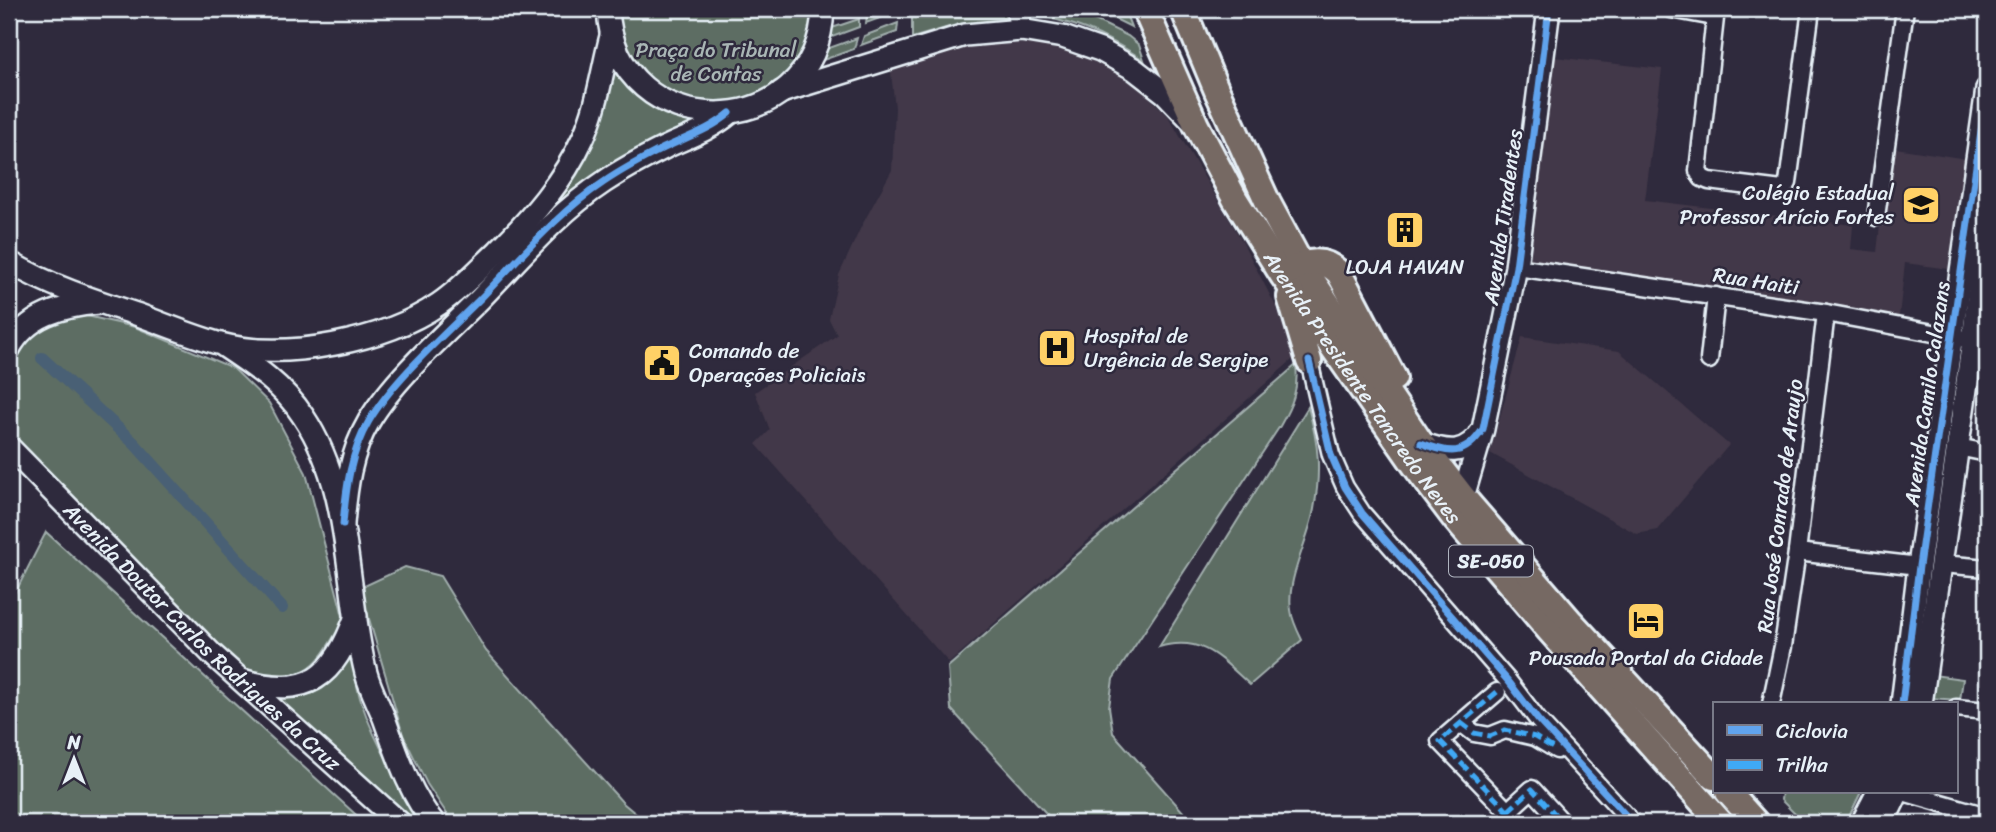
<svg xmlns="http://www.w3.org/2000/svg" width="1996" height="832" viewBox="0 0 1996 832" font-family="Sriracha,sans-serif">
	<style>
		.built { fill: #423848 }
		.green { fill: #5d6d64; stroke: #a2afae; stroke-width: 2 }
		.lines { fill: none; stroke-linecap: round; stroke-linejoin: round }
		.canal { stroke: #496074; stroke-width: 12 }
		.street-casing { stroke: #e8f1f8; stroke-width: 21 }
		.secondary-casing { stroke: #e8f1f8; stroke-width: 26 }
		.primary-casing { stroke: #e8f1f8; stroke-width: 30 }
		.street { stroke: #2f2a3d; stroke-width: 16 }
		.secondary { stroke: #2f2a3d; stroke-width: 21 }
		.primary { stroke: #766964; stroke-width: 24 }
		.quiet { stroke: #3fa9f5; stroke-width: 5; stroke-dasharray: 10 5; stroke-linecap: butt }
		.cycleway-casing { stroke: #2f2a3d; stroke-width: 11 }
		.cycleway { stroke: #60a3ed; stroke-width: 7 }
		.labels { text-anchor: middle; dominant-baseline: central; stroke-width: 5; stroke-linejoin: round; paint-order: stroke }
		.shield { fill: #2f2a3d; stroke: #b0b5c0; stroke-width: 2 }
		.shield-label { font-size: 19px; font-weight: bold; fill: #e8f1f8 }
		.park-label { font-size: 21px; fill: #a9b6b5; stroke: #2f2a3d }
		.poi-label { font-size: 21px; fill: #e8f1f8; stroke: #2f2a3d }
		.street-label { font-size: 21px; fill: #e8f1f8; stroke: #2f2a3d }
	</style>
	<rect width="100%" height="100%" fill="#2f2a3d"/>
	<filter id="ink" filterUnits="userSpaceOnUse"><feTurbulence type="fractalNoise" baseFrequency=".0143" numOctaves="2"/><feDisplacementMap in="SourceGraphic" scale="14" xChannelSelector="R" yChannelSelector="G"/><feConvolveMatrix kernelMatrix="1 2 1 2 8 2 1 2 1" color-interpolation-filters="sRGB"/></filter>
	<g filter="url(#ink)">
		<!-- built -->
		<g class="built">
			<polygon points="1019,38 1082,56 1108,67 1143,91 1168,116 1242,241 1300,353 949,663 756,444 770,430 755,392 837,335 829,319 839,275 861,227 892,170 895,108 890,64 966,40"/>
			<polygon points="1554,57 1662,69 1645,200 1853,225 1851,249 1877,252 1889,147 1967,159 1949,269 1905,263 1899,316 1530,261"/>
			<polygon points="1522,337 1619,351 1729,445 1657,530 1637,534 1490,453"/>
		</g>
		<!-- green -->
		<g class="green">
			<polygon points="608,9 823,9 800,74 741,111 650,93"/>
			<polygon points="868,9 893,9 899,11 866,23"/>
			<polygon points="912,9 1012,9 1011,20 949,27 912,38"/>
			<path d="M1024 9H1062L1097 21 1128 36 1139 45 1144 60C1101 33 1075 22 1025 13Z"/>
			<polygon points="1095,9 1124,9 1131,27"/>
			<polygon points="859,19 859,27 824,40 826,30"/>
			<polygon points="898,23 897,32 861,45 864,36"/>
			<polygon points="857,38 854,49 812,64 818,52"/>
			<polygon points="611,60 645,103 665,113 706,122 650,144 485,283 480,279 572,171 606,107"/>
			<path d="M65 311 135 327 233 368 269 403 306 473 344 620C310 676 312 676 246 676L9 444V344Z"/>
			<path d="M1296 365C1299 390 1292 405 1280 426L1113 679 1109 707 1113 733 1193 823H1055L951 709 948 667Z"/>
			<path d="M1308 407C1319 445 1321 471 1314 509 1309 539 1286 580 1291 610 1292 620 1297 630 1302 640L1250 685C1220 658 1203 635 1159 647Z"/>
			<polygon points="46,532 365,823 9,823 9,605"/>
			<polygon points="405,567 440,576 486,651 623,803 647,823 453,823 427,784 403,735 360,588"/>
			<path d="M350 651C354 668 356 687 362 704 376 746 402 787 426 823H410L273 697C321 697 327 692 350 651Z"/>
			<polygon points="1933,675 1963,679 1960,700 1929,698"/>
			<polygon points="1782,792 1861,792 1846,823 1804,823 1781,800"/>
		</g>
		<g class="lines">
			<!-- canal -->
			<polyline class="canal" points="42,358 134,443 282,608"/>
			<!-- street casing -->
			<g class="street-casing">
				<g id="street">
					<polyline points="1671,9 1714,17"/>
					<polyline points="1716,9 1698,171 1702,178 1709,181 1782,190 1788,183 1811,9"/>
					<polyline points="1876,217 1905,9"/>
					<polyline points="1516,267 1826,313 1987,343"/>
					<polyline points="1709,360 1716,296"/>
					<polyline points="1309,361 1331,455 1345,487 1362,513 1509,682 1538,720 1633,823"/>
					<polyline points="1958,447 1987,453"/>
					<polyline points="1797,552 1919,566"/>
					<polyline points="1942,564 1987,568"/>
					<polyline points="1497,692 1440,741 1519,823"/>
					<polyline points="1771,704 1783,646 1797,552 1826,313"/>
					<polyline points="1956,708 1987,711"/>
					<polyline points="1461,723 1474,733 1490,736 1505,730 1535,737 1557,750"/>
					<polyline points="1903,792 1987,816"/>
					<polyline points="1508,811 1532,789 1563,823"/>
				</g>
			</g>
			<!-- secondary casing -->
			<g class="secondary-casing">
				<g id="secondary">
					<path d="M608 9C615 148 818 147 823 9"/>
					<polyline points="1017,9 1021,30"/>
					<polyline points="781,92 965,35 1021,30 1063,37 1100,50 1134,69 1165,93 1191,120"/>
					<path d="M9 262C47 285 93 300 136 314 164 324 192 336 221 344 285 361 385 341 439 304 461 289 479 269 498 251 532 217 563 182 583 138 598 106 602 70 611 36"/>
					<path d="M224 346C254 366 283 385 303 416 354 492 344 588 366 673 370 688 378 703 384 718 397 754 409 793 434 823"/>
					<path d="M9 349C27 315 62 306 99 303"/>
					<path d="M1421 443C1448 453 1465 456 1482 431"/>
					<path id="s1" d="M9 447 213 655 400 823"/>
					<polyline points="1463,497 1483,429 1516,267 1549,9"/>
					<path d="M343 524C346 489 350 453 369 421 394 379 445 334 480 299 519 259 557 213 604 182 623 169 644 158 664 148 687 137 710 130 730 113"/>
					<path d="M242 680C308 699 334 678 356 616"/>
					<polyline points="1902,704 1919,566 1987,89"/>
					<polyline points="1921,704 1973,340 1987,220"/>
					<polyline points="1862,823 1878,792"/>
					<polyline points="1883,823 1898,792"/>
				</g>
			</g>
			<!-- primary casing -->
			<g class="primary-casing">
				<g id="primary">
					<path id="s2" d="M1145 9 1196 125 1235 199 1283 276 1418 470 1455 519 1549 630 1721 823"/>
					<polyline points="1183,9 1217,91 1268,203 1298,259 1421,443 1463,497 1571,622 1714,777"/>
					<path d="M1290 271C1308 260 1324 258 1339 273L1394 378"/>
					<polyline points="1290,297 1309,361"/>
					<polyline points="1728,792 1756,823"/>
				</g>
			</g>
			<!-- street -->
			<use href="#street" class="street"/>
			<!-- secondary -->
			<use href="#secondary" class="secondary"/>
			<!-- primary -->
			<use href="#primary" class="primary"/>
			<!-- quiet -->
			<g class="quiet">
				<polyline points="1497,692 1440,741 1519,823"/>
				<polyline points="1461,723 1474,733 1490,736 1505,730 1535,737 1556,750"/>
				<polyline points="1508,811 1532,789 1563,823"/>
			</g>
			<!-- cycleway casing -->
			<g class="cycleway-casing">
				<g id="cycleway">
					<polyline points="1309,361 1331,455 1345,487 1362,513 1509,682 1538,720 1633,823"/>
					<path d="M1421 443C1450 454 1465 457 1483 429L1516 267 1549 9"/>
					<path d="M343 524C346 489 350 453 369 421 394 379 445 334 480 299 519 259 557 213 604 182 623 169 644 158 664 148 687 137 710 130 730 113"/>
					<polyline points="1902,704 1919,566 1987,89"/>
				</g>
			</g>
			<!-- cycleway -->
			<use href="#cycleway" class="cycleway"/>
		</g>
	</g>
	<!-- icons -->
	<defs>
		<g id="school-square" transform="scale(2.0125)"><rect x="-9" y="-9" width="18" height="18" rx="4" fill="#ffd166" stroke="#2f2a3d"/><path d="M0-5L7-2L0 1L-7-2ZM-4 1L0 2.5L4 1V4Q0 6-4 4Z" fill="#111"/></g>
		<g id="building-square" transform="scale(2.0125)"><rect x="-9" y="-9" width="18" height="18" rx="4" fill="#ffd166" stroke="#2f2a3d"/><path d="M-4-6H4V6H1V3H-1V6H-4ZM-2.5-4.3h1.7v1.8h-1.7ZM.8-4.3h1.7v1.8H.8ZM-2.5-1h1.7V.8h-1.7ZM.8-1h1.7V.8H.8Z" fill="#111"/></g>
		<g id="hospital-square" transform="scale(2.0125)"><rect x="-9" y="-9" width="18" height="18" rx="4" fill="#ffd166" stroke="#2f2a3d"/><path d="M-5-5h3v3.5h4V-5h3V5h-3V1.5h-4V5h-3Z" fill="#111"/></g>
		<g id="civic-square" transform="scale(2.0125)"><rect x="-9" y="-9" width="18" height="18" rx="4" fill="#ffd166" stroke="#2f2a3d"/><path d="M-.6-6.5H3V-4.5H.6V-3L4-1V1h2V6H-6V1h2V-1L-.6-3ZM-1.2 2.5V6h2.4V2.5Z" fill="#111"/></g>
		<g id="hotel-square" transform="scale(2.0125)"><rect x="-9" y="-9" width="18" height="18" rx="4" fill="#ffd166" stroke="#2f2a3d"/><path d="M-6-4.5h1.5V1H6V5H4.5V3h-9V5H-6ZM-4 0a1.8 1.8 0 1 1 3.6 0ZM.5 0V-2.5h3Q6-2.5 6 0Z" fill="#111"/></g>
	</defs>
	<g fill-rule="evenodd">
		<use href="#school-square" x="1921" y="205"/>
		<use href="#building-square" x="1405" y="230"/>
		<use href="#hospital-square" x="1057" y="348"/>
		<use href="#civic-square" x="662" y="363"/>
		<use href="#hotel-square" x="1646" y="621"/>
	</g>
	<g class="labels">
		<!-- shield labels -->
		<rect class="shield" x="1449" y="545.5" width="84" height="31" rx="5"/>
		<g class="shield-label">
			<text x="1491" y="561">SE-050</text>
		</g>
		<!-- park labels -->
		<g class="park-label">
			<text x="716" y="50">Praça do Tribunal<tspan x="716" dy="24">de Contas</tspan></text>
		</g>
		<!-- poi labels -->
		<g class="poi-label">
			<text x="1894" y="193" text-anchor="end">Colégio Estadual<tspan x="1894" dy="24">Professor Arício Fortes</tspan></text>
			<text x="1405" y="267">LOJA HAVAN</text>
			<text x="1084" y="336" text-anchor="start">Hospital de<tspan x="1084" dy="24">Urgência de Sergipe</tspan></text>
			<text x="689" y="351" text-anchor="start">Comando de<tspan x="689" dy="24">Operações Policiais</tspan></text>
			<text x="1646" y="658">Pousada Portal da Cidade</text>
		</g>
		<!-- street labels -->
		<g class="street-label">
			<text transform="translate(1503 217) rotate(-82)">Avenida Tiradentes</text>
			<text transform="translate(1756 281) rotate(9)">Rua Haiti</text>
			<text stroke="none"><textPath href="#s2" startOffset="438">Avenida Presidente Tancredo Neves</textPath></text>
			<text transform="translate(1927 394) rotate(-82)">Avenida Camilo Calazans</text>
			<text transform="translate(1780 506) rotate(-83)">Rua José Conrado de Araujo</text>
			<text stroke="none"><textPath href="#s1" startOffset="271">Avenida Doutor Carlos Rodrigues da Cruz</textPath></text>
		</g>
	</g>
	<!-- margin -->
	<rect width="1996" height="832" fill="none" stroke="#2f2a3d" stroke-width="35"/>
	<rect x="18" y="18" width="1961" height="797" fill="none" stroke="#e8f1f8" stroke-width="2.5" filter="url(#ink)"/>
	<!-- legend -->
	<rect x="1713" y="702" width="245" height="91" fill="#2f2a3d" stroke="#797a88" stroke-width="2"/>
	<rect x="1727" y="725" width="35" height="10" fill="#60a3ed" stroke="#797a88" stroke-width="2"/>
	<text x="1776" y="738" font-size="21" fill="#e8f1f8">Ciclovia</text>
	<rect x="1727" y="760" width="35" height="10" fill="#3fa9f5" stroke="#797a88" stroke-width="2"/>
	<text x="1776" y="772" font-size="21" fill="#e8f1f8">Trilha</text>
	<!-- north arrow -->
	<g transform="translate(74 759)" stroke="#2f2a3d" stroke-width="5" paint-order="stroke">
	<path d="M0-5L12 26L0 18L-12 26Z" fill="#e8f1f8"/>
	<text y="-10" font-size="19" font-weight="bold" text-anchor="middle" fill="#e8f1f8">N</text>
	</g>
</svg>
